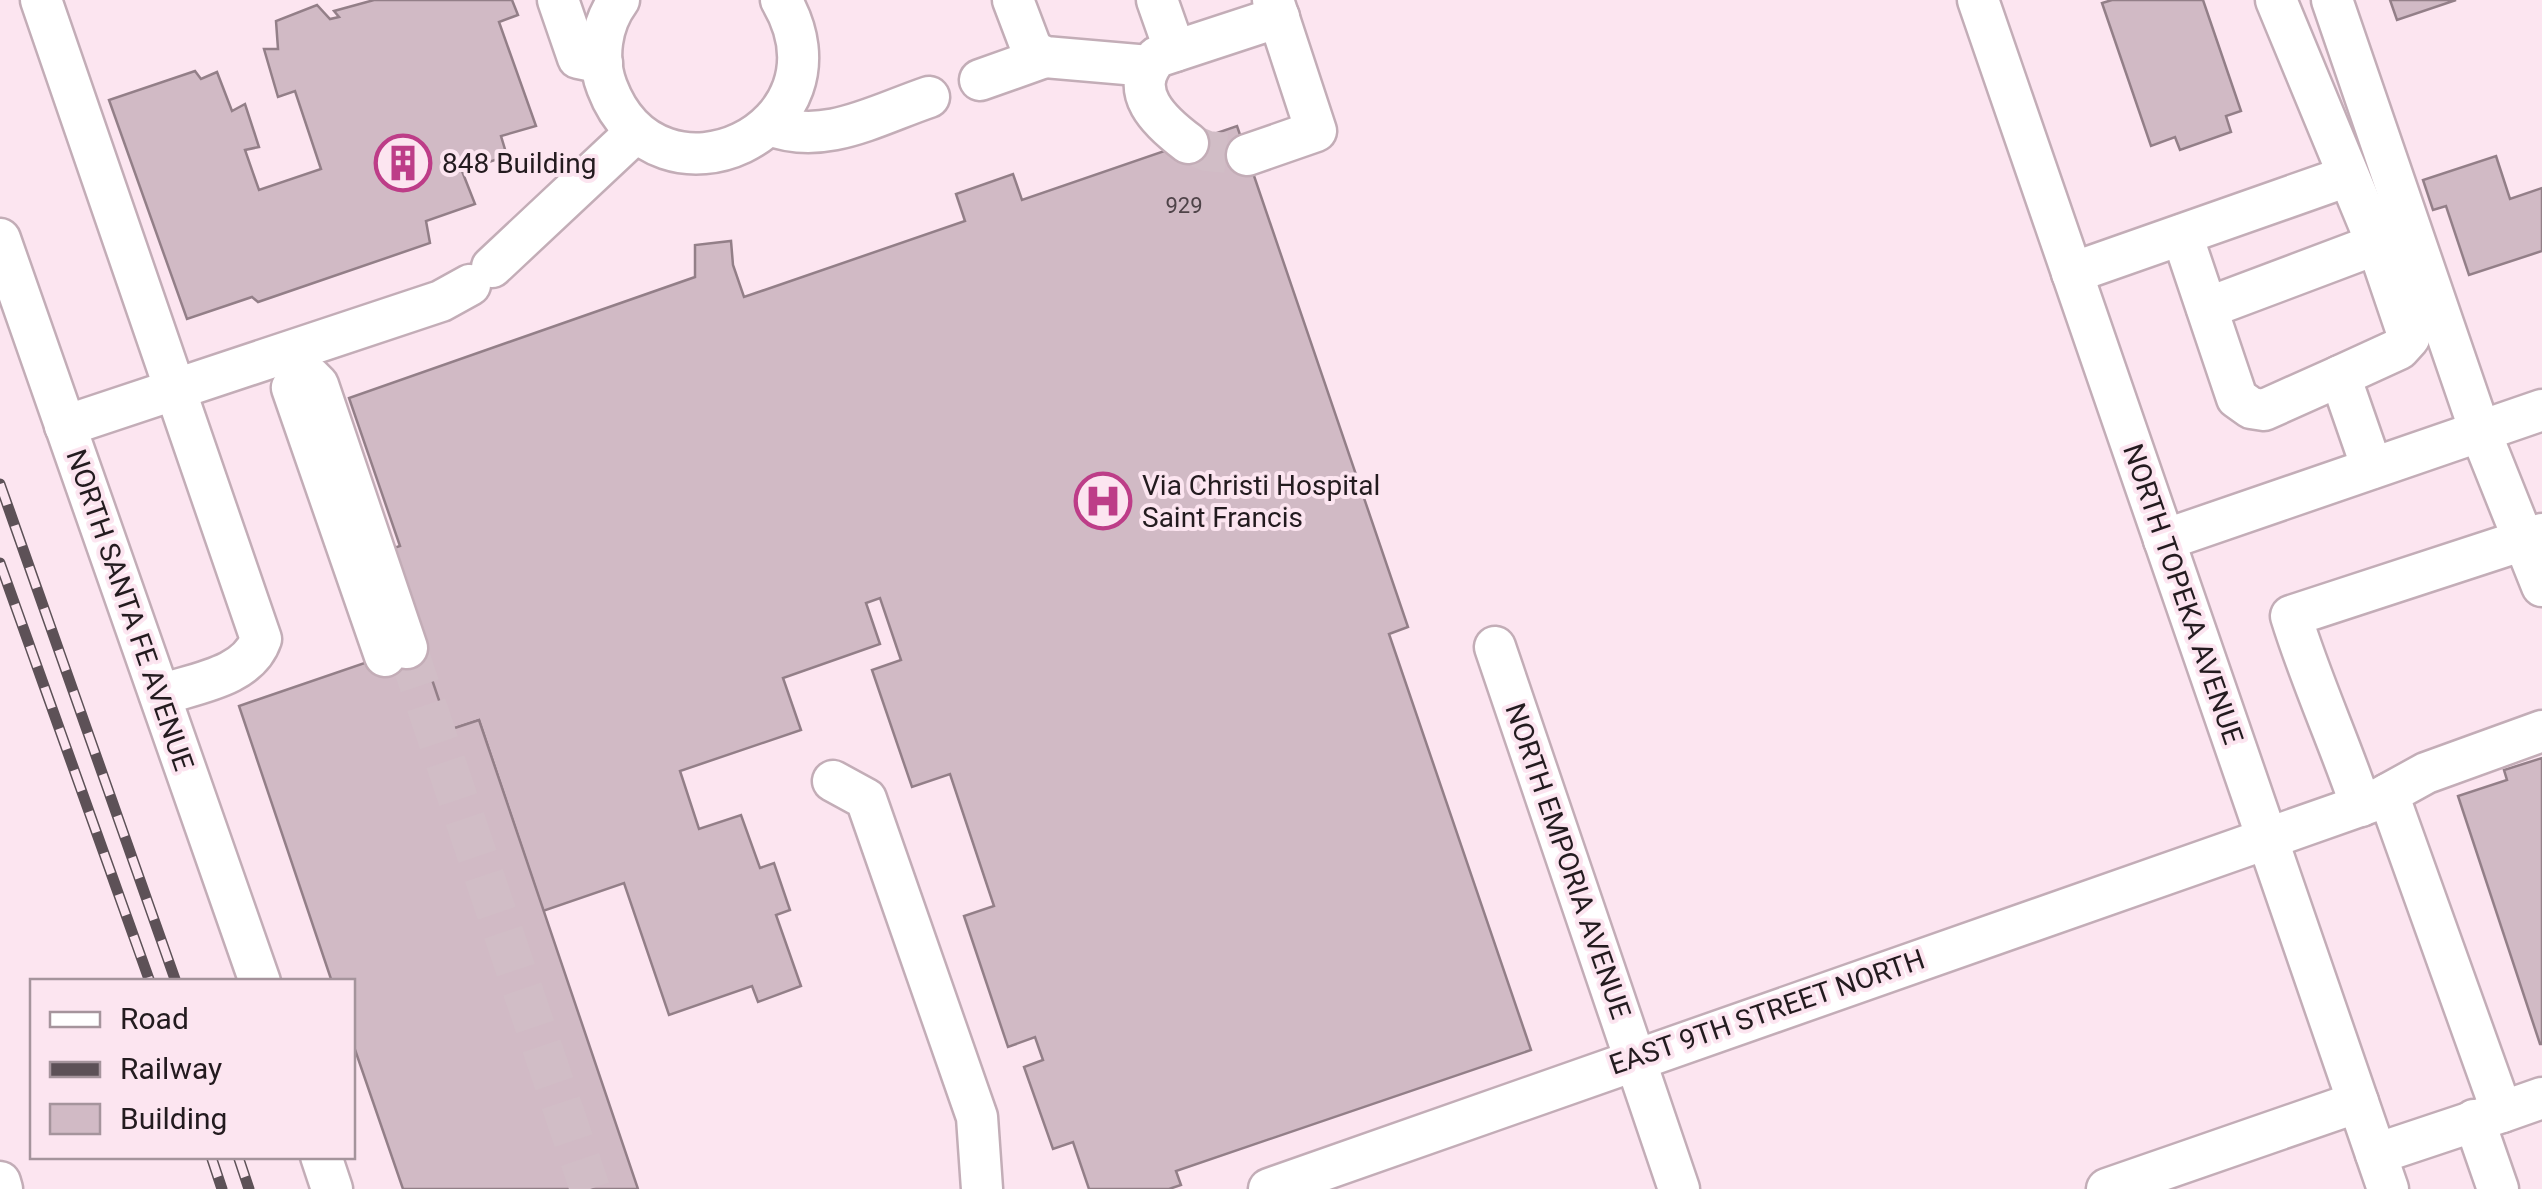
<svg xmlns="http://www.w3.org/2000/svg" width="2542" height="1189" viewBox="0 0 2542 1189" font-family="Roboto,sans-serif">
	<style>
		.building { fill: #d1bac5; stroke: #937f88; stroke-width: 2.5 }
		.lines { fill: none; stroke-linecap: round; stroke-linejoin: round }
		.minor-tunnel { stroke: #d1bdc6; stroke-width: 40; stroke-dasharray: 40 20; stroke-linecap: butt }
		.minor-casing { stroke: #c3adb7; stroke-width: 45 }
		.minor { stroke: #fff; stroke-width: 40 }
		.rail-casing { stroke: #5d5157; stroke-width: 11 }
		.rail { stroke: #fce5f0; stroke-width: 8; stroke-dasharray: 22; stroke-linecap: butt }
		.labels { text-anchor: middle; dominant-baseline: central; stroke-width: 8; stroke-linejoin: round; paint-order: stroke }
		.number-label { font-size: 22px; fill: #4e4348 }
		.poi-label { font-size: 28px; fill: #231b1f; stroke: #fce5f0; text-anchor: start }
		.street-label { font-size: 28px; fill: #231b1f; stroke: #fce5f0 }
	</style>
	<rect width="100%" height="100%" fill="#fce5f0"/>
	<!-- building -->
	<g class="building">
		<polygon points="374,0 512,0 518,15 499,22 536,126 501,136 507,156 462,171 475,204 426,221 430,243 258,302 252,297 187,319 109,100 195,71 201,79 217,72 232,111 245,104 259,147 245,150 259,190 321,169 295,91 278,97 264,49 278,49 276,21 317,5 330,19 339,17 334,11"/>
		<polygon points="2112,0 2203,0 2241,111 2226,116 2231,132 2180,150 2175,137 2151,146 2102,3"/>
		<polygon points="2390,0 2456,0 2397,20"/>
		<polygon points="1237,126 1408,627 1389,634 1531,1050 1176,1171 1181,1185 1169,1189 1089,1189 1073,1142 1053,1149 1024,1067 1043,1060 1035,1037 1008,1047 964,916 994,906 950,774 912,787 872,670 901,660 880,598 866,603 880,644 783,678 801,730 680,771 699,829 741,815 760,868 774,863 790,910 776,915 801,986 758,1002 752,986 669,1015 624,883 543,911 479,720 449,730 385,551 400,546 349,398 695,277 695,245 731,241 733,265 744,297 965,221 956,194 1013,174 1022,200"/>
		<polygon points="2496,156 2510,199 2542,188 2542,251 2469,275 2446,206 2433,210 2423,180"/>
		<polygon points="420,644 449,730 479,720 638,1189 403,1189 352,1041 352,982 332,982 239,706"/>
		<polygon points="2542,758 2542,1044 2540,1044 2458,796 2507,780 2504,770"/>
	</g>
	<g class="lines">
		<!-- minor-tunnel -->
		<g class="minor-tunnel">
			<polyline points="1188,143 1207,151 1247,155"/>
			<polyline points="407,648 590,1189"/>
		</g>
		<!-- minor casing -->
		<g class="minor-casing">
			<g id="minor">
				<path d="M41 0 261 639C248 677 196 683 160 695"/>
				<polyline points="558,0 578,58 602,63"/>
				<path d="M619 0C601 24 596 59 607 87 658 222 857 130 781 0"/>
				<polyline points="1013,0 1032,50 1045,57 1149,66"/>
				<polyline points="1157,0 1175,51"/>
				<polyline points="1978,0 2388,1189"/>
				<polyline points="2276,0 2377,244 2409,338 2399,349 2340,376 2372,468"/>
				<polyline points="2332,0 2480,431 2542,586"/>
				<polyline points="980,80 1045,57"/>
				<path d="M770 125C824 146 876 115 929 97"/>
				<path d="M1188 143C1160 122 1126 91 1157 57L1279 17"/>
				<polyline points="1247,155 1316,131 1273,0"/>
				<polyline points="2182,235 2237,398 2251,408 2264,410 2340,376"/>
				<polyline points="0,239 260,982"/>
				<polyline points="492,267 636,132"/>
				<polyline points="2072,273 2348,176"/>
				<polyline points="2207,308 2377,244"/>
				<polyline points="65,426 441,301 470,285"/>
				<polyline points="2164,540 2542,410"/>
				<polyline points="1495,647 1679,1189"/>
				<polyline points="385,656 292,388 301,378 310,377 318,385 407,648"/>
				<polyline points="833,781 866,799 977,1117 982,1189"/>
				<path d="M2361 806C2339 741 2311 681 2291 616L2542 534"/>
				<polyline points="2502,1112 2542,1098"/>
				<polyline points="2474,1120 2498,1189"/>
				<polyline points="2376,1154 2502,1112 2388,794"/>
				<polyline points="321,1156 332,1189"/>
				<polyline points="0,1182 2,1189"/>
				<polyline points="1269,1189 2377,800 2426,773 2542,731"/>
				<polyline points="2107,1189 2358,1102"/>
			</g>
		</g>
		<!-- minor -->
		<use href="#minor" class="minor"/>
		<!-- rail casing -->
		<g class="rail-casing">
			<g id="rail">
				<polyline points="0,484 176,982"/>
				<polyline points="0,563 150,982"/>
				<polyline points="211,1156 222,1189"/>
				<polyline points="238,1156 249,1189"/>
			</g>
		</g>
		<!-- rail -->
		<use href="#rail" class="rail"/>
	</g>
	<!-- icons -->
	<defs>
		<g id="building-ring" transform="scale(2.875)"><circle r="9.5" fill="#fce5f0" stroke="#bd3d88" stroke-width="1.5"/><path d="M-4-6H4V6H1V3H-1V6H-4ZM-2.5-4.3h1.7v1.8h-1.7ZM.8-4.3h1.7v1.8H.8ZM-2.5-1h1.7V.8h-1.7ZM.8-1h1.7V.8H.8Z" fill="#bd3d88"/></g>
		<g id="hospital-ring" transform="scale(2.875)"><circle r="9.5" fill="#fce5f0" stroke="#bd3d88" stroke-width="1.5"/><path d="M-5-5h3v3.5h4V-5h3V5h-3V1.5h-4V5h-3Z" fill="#bd3d88"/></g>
	</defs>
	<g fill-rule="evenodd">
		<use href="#building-ring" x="403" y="163"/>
		<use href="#hospital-ring" x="1103" y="501"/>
	</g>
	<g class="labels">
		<!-- number labels -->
		<g class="number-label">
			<text x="1184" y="205">929</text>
		</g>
		<!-- poi labels -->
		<g class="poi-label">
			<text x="442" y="163">848 Building</text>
			<text x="1142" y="485">Via Christi Hospital<tspan x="1142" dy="32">Saint Francis</tspan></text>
		</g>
		<!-- street labels -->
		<g class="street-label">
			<text transform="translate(2183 594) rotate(71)">NORTH TOPEKA AVENUE</text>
			<text transform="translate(130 610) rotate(71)">NORTH SANTA FE AVENUE</text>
			<text transform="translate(1568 861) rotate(71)">NORTH EMPORIA AVENUE</text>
			<text transform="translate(1767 1012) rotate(-19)">EAST 9TH STREET NORTH</text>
		</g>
	</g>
	<!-- legend -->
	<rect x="30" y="979" width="325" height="180" fill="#fce5f0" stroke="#a5949c" stroke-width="2.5"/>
	<rect x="50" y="1012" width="50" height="15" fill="#ffffff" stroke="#a5949c" stroke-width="2.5"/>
	<text x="120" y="1029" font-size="30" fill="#231b1f">Road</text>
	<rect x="50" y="1062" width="50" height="15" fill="#5d5157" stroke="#a5949c" stroke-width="2.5"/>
	<text x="120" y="1079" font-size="30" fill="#231b1f">Railway</text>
	<rect x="50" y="1104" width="50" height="30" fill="#d1bac5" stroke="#a5949c" stroke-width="2.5"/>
	<text x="120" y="1129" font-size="30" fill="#231b1f">Building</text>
</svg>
